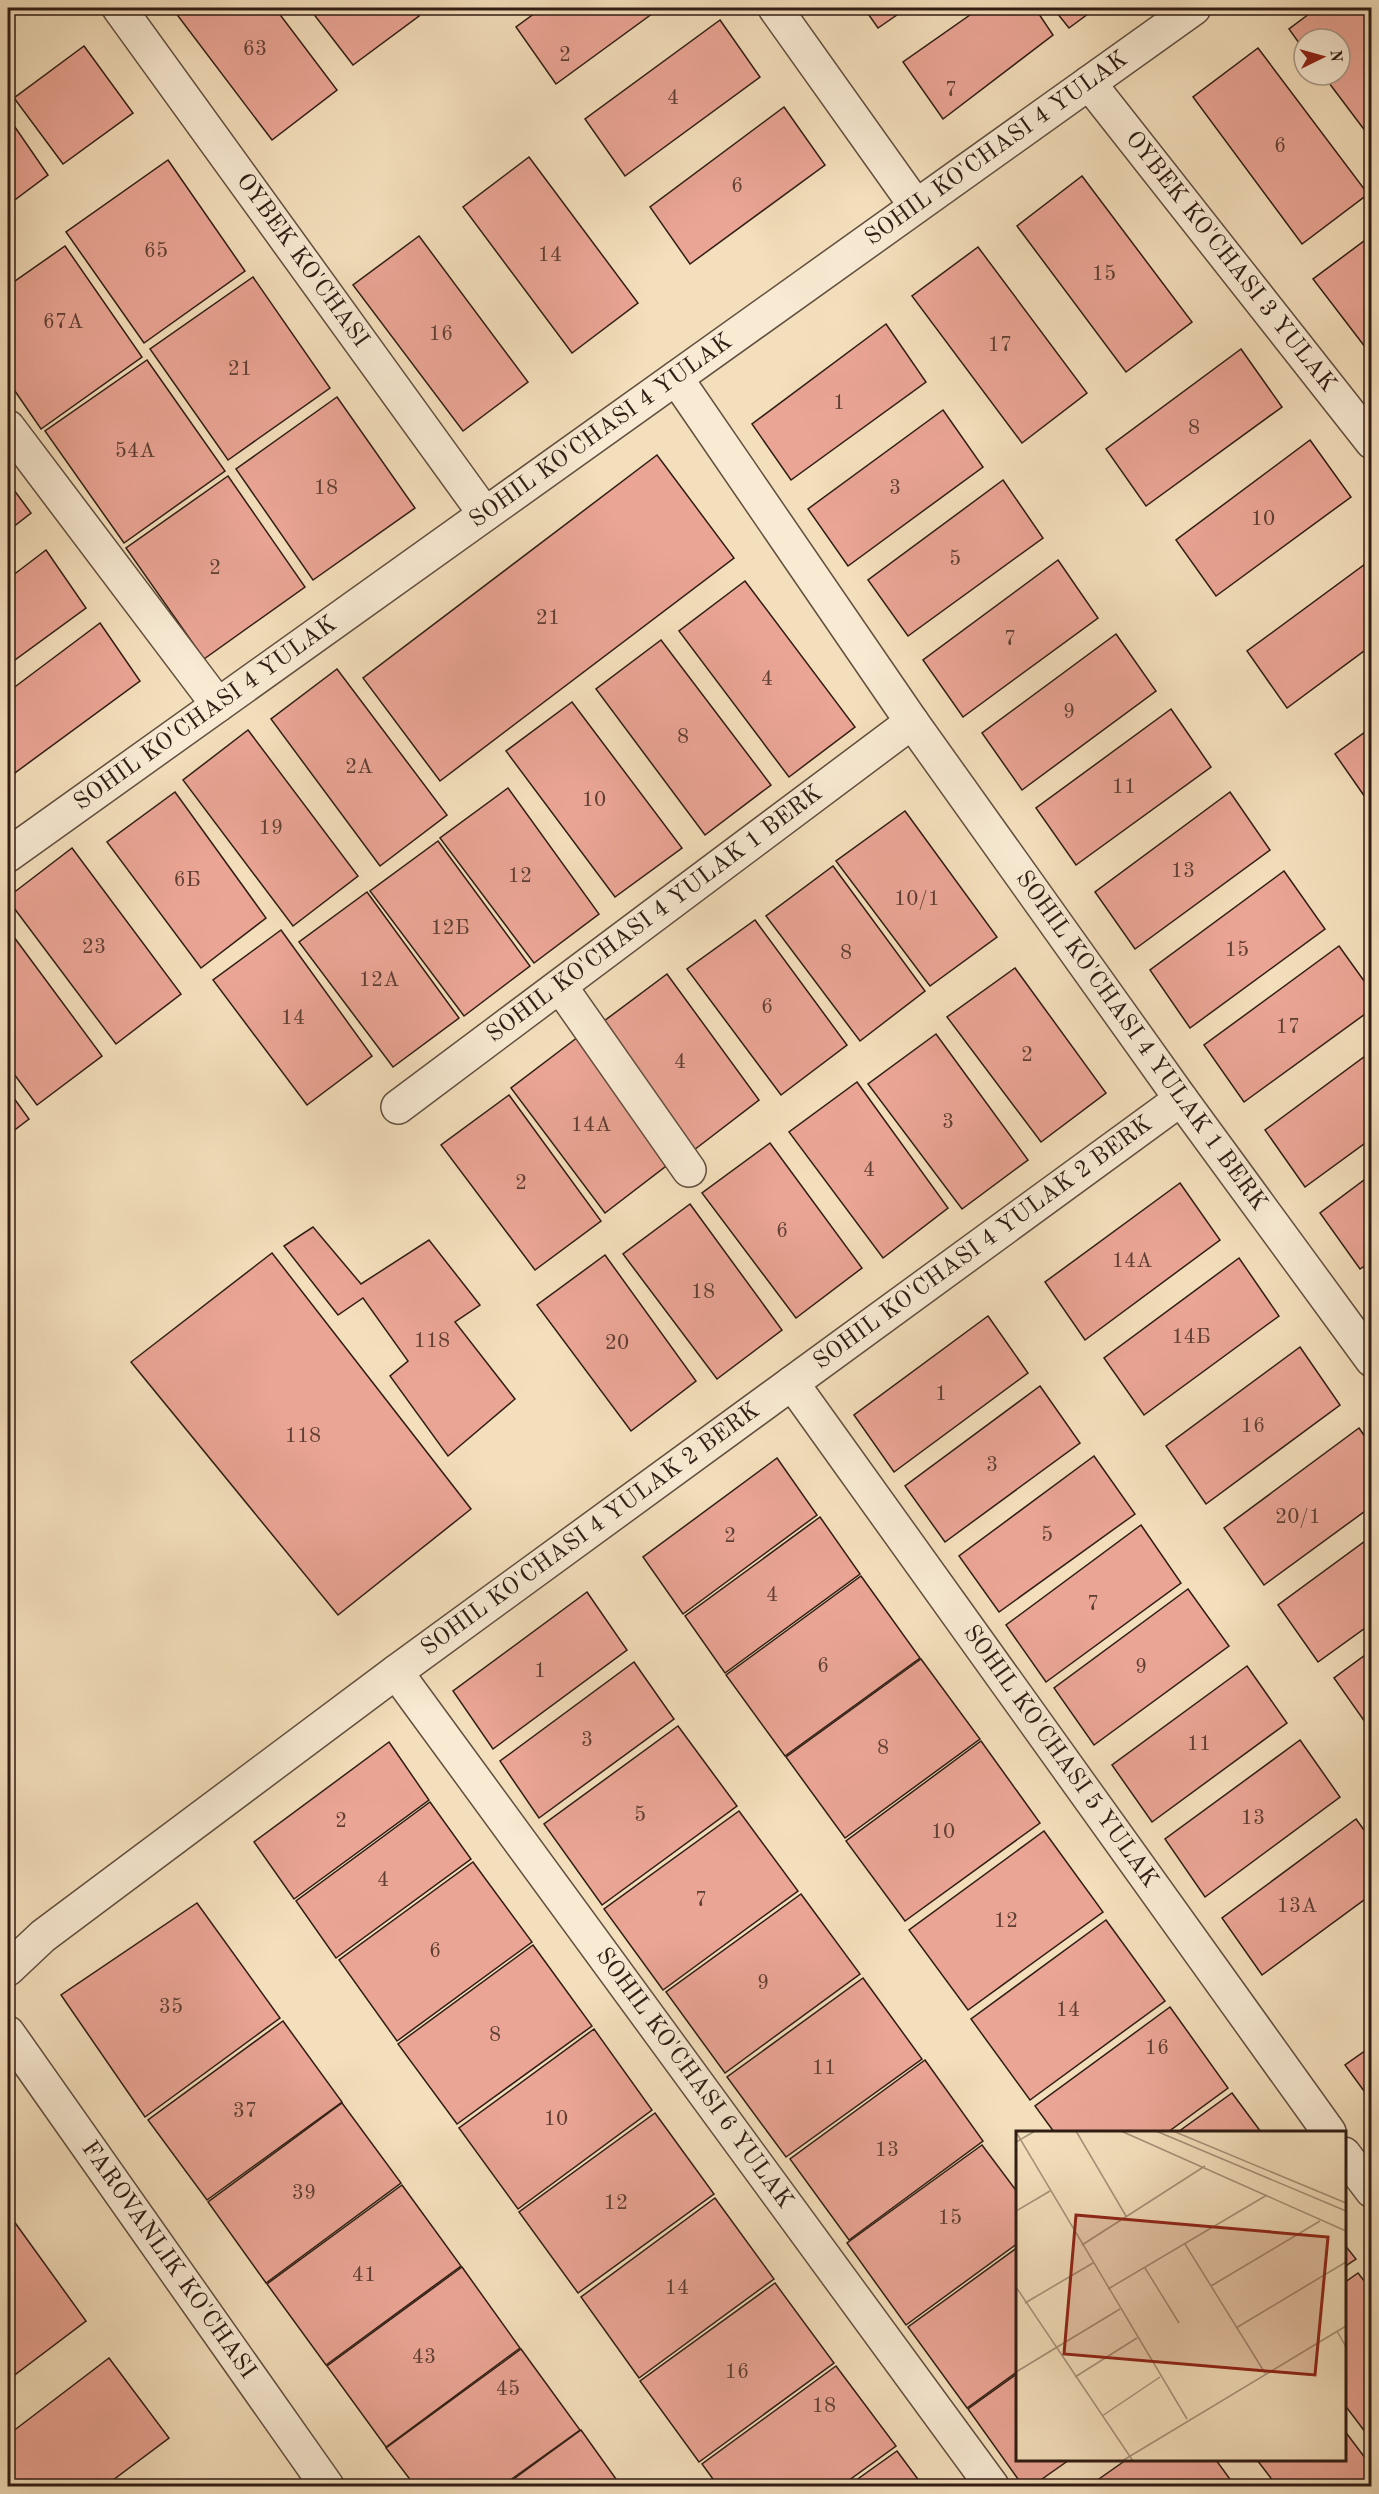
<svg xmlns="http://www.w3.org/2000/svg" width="1379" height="2494" viewBox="0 0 1379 2494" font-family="'Old Standard TT',serif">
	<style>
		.building { fill: #eba595; stroke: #301d14; stroke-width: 1.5 }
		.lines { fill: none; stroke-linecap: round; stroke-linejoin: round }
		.minor-casing { stroke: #614e3e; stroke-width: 36 }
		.minor { stroke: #f8ead3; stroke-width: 33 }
		.labels { text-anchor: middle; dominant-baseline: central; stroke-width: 5; stroke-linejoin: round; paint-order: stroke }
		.number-label { font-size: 21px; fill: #5f3f34 }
		.street-label { font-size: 24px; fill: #301d14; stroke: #f8ead3 }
		.inset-road { fill: none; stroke: #a69179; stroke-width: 1.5 }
		.view { fill: #8f2418; fill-opacity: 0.15; stroke: #8f2418; stroke-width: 3 }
		.inset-edge { fill: none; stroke: #301d14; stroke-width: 3 }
	</style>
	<rect width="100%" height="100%" fill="#f4dfbc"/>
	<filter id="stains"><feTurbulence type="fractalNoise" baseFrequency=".00333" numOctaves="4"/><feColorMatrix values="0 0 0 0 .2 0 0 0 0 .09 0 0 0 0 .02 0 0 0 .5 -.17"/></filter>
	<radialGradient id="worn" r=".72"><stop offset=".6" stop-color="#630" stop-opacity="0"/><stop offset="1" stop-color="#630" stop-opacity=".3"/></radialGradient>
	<!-- building -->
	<g class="building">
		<polygon points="172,8 275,8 337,90 272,140"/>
		<polygon points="309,8 413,8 419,16 353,65"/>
		<polygon points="542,8 660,8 556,84 516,27"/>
		<polygon points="864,8 907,8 878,28"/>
		<polygon points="980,8 1035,8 1053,35 943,119 903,62"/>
		<polygon points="1053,8 1096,8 1069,28"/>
		<polygon points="1317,8 1372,8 1372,140 1323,75 1340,75 1340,39 1304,39 1304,50 1289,29"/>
		<polygon points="720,20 760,77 625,176 585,119"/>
		<polygon points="84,46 133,113 63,164 14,98"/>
		<polygon points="1258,48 1368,194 1302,244 1193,97"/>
		<polygon points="784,107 825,165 690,264 650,207"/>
		<polygon points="8,117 48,175 8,205"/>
		<polygon points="529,157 638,303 572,353 463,207"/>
		<polygon points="168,160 245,271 144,343 66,232"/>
		<polygon points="1082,176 1192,322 1126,372 1017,226"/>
		<polygon points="1372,235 1372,356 1313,279"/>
		<polygon points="419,236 528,382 463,431 353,285"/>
		<polygon points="65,246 142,357 41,429 8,381 8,286"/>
		<polygon points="978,247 1087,393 1022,443 912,296"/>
		<polygon points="253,277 330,388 228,460 150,349"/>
		<polygon points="886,324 926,382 791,480 752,424"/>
		<polygon points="1241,349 1282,407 1146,506 1106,449"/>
		<polygon points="147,360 225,471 124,543 45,431"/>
		<polygon points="337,397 415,508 313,580 236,469"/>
		<polygon points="943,410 983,467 848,566 808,509"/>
		<polygon points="1310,440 1351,497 1216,596 1176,540"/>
		<polygon points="657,455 734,558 440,781 363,678"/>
		<polygon points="228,476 305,587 204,659 126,548"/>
		<polygon points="1003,480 1043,538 908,636 868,580"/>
		<polygon points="8,482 31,513 8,531"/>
		<polygon points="46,550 86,608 8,665 8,579"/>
		<polygon points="1372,559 1372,645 1287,708 1247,651"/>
		<polygon points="1058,560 1098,618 963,717 923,660"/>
		<polygon points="745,581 855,727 789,777 679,631"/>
		<polygon points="100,623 140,681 8,778 8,692"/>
		<polygon points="1116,634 1156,691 1022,790 982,733"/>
		<polygon points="661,640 771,785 705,835 596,689"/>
		<polygon points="337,669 447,815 380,866 271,719"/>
		<polygon points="572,702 682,848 615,897 506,751"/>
		<polygon points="1171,709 1211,767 1076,865 1036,808"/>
		<polygon points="1372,727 1372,807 1335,754"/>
		<polygon points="248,730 358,876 293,926 183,780"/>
		<polygon points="508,788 599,914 534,963 440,838"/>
		<polygon points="175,792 266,918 201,968 107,842"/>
		<polygon points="1230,792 1270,850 1135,949 1095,892"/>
		<polygon points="905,811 997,937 930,986 836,861"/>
		<polygon points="438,841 530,966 464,1016 370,891"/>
		<polygon points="72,848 181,994 116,1044 8,900 8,897"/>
		<polygon points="833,866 925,991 860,1041 766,916"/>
		<polygon points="1284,871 1325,929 1190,1028 1150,970"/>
		<polygon points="367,892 459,1018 393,1067 299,942"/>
		<polygon points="755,920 847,1045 781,1095 687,969"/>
		<polygon points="8,929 102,1056 37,1105 8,1066"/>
		<polygon points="281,930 372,1056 307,1105 213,980"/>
		<polygon points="1339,946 1372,992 1372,1009 1244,1102 1204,1045"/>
		<polygon points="1015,968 1106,1093 1041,1142 947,1017"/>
		<polygon points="667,974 759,1100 694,1150 600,1024"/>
		<polygon points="936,1034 1028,1160 962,1209 868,1084"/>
		<polygon points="578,1037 670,1163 605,1213 511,1088"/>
		<polygon points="1372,1051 1372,1138 1305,1187 1265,1130"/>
		<polygon points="857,1082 948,1208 883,1258 789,1132"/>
		<polygon points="8,1090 29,1119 8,1135"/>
		<polygon points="509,1095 601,1221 535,1270 441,1145"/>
		<polygon points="770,1143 862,1268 796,1318 702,1193"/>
		<polygon points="1372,1174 1372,1261 1360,1269 1320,1213"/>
		<polygon points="1180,1183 1220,1240 1085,1340 1045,1282"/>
		<polygon points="690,1204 782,1330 717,1379 623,1254"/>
		<polygon points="313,1227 361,1284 429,1240 480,1305 455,1322 515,1399 448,1456 390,1376 408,1361 363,1298 338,1315 284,1246"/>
		<polygon points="272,1253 471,1509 338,1615 131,1362"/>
		<polygon points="605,1255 696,1381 631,1431 537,1305"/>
		<polygon points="1239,1258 1279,1316 1144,1415 1104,1358"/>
		<polygon points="988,1316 1028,1373 894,1472 854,1415"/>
		<polygon points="1300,1347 1340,1405 1206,1504 1166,1446"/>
		<polygon points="1040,1386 1080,1443 945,1542 905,1486"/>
		<polygon points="1359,1428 1372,1447 1372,1506 1264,1585 1224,1528"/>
		<polygon points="1094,1456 1135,1514 999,1612 959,1556"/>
		<polygon points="777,1458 817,1515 683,1614 643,1557"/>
		<polygon points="820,1517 860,1574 725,1673 685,1616"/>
		<polygon points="1141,1525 1181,1583 1046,1682 1006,1625"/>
		<polygon points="1372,1536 1372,1623 1318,1662 1278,1605"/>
		<polygon points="861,1576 920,1658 785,1756 726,1675"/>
		<polygon points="1188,1589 1229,1646 1094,1745 1054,1688"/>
		<polygon points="587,1592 627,1650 493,1749 453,1691"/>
		<polygon points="1372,1650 1372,1732 1334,1678"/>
		<polygon points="921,1659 980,1739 845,1838 786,1757"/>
		<polygon points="634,1662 674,1719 539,1818 500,1761"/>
		<polygon points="1247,1666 1287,1723 1152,1822 1112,1765"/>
		<polygon points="678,1726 737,1806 602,1905 544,1824"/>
		<polygon points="1300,1740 1340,1797 1205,1897 1165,1839"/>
		<polygon points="981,1741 1040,1823 905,1921 846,1841"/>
		<polygon points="389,1742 429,1800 294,1899 254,1842"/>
		<polygon points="430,1802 471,1859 336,1958 296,1901"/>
		<polygon points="739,1811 798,1891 663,1990 604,1909"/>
		<polygon points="1356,1819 1372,1841 1372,1894 1262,1975 1222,1918"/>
		<polygon points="1044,1831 1103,1912 968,2010 909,1930"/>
		<polygon points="473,1862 532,1942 397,2041 339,1960"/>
		<polygon points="801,1894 860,1974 725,2073 666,1992"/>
		<polygon points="197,1903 280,2018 145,2117 61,1995"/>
		<polygon points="1106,1920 1165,2001 1030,2100 971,2019"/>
		<polygon points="533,1945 592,2026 457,2124 398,2044"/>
		<polygon points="863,1978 922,2059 786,2157 727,2077"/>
		<polygon points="1170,2007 1228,2088 1168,2132 1054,2132 1035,2106"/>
		<polygon points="283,2021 342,2102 207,2200 148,2120"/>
		<polygon points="594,2029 652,2110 518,2209 459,2128"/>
		<polygon points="1372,2046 1372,2102 1345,2065"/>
		<polygon points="925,2060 983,2141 849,2240 790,2159"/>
		<polygon points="1232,2093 1261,2132 1178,2132"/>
		<polygon points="342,2103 401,2183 266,2283 208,2202"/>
		<polygon points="655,2113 714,2194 578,2293 519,2212"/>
		<polygon points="982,2145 1018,2193 1018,2243 906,2325 847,2243"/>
		<polygon points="402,2185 461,2266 326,2365 267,2284"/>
		<polygon points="715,2198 774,2279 639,2378 581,2297"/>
		<polygon points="8,2213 86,2321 8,2380"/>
		<polygon points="1344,2244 1356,2259 1344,2267"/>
		<polygon points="1018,2247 1018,2371 967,2408 908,2327"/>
		<polygon points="462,2267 520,2348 386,2447 327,2366"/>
		<polygon points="1358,2273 1372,2291 1372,2441 1344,2404 1344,2283"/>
		<polygon points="775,2283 834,2363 699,2462 640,2381"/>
		<polygon points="521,2349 580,2430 502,2486 415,2486 386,2448"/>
		<polygon points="109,2358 169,2438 105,2486 8,2486 8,2435"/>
		<polygon points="836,2366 896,2446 841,2486 718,2486 702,2464"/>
		<polygon points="1018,2373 1018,2460 1069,2460 1032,2486 1023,2486 968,2409"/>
		<polygon points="581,2430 621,2486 504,2486"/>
		<polygon points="1344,2430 1372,2467 1372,2486 1277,2486 1257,2460 1344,2460"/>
		<polygon points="897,2451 923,2486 848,2486"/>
		<polygon points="1126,2460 1216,2460 1235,2486 1089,2486"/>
	</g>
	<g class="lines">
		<!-- minor casing -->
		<g class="minor-casing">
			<g id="minor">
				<path id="s1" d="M119 8 485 514"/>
				<polyline points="775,8 916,206"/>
				<path id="s2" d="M1089 83 1372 442"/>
				<path id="s3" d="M676 378 912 722 1181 1099 1372 1360"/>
				<polyline points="8,427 218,705"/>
				<path id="s4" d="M8 855 1194 8"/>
				<polyline points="560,986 689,1170"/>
				<path id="s5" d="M398 1107 912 722"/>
				<path id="s6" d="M792 1383 1329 2132"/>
				<path id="s7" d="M396 1672 992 2486"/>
				<path id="s8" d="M8 1969 43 1936 396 1672 1181 1099"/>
				<path id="s9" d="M8 2033 327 2486"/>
				<polyline points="1344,2154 1372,2191"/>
			</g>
		</g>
		<!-- minor -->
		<use href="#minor" class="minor"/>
	</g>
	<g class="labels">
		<!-- number labels -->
		<g class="number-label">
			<text x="255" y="49">63</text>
			<text x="565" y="55">2</text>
			<text x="951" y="90">7</text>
			<text x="673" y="98">4</text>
			<text x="1280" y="146">6</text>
			<text x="737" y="186">6</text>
			<text x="156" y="251">65</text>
			<text x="550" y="255">14</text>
			<text x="1104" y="274">15</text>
			<text x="63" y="322">67A</text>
			<text x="441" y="334">16</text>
			<text x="1000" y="345">17</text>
			<text x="240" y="369">21</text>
			<text x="839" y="403">1</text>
			<text x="1194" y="428">8</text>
			<text x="135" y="451">54A</text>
			<text x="326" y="488">18</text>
			<text x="895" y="488">3</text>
			<text x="1263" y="519">10</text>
			<text x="955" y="559">5</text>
			<text x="215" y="568">2</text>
			<text x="548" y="618">21</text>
			<text x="1010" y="639">7</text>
			<text x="767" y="679">4</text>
			<text x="1069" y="712">9</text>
			<text x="683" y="737">8</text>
			<text x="359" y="767">2A</text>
			<text x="1124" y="787">11</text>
			<text x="594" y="800">10</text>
			<text x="271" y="828">19</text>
			<text x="1183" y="871">13</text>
			<text x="520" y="876">12</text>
			<text x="187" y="880">6Б</text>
			<text x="917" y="899">10/1</text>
			<text x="450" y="928">12Б</text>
			<text x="94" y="947">23</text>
			<text x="1237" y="950">15</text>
			<text x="846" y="953">8</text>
			<text x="379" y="980">12A</text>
			<text x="767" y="1007">6</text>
			<text x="293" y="1018">14</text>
			<text x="1288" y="1027">17</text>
			<text x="1027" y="1055">2</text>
			<text x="680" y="1062">4</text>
			<text x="948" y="1122">3</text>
			<text x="591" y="1125">14A</text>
			<text x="869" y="1170">4</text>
			<text x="521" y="1183">2</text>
			<text x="782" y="1231">6</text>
			<text x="1132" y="1261">14A</text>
			<text x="703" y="1292">18</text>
			<text x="1191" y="1337">14Б</text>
			<text x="432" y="1341">118</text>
			<text x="617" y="1343">20</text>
			<text x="941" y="1394">1</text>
			<text x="1253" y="1426">16</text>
			<text x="303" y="1436">118</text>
			<text x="992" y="1465">3</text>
			<text x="1298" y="1517">20/1</text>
			<text x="1047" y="1535">5</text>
			<text x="730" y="1536">2</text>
			<text x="772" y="1595">4</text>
			<text x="1093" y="1604">7</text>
			<text x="823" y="1666">6</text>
			<text x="1141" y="1667">9</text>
			<text x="540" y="1671">1</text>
			<text x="587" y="1740">3</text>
			<text x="1199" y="1744">11</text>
			<text x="883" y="1748">8</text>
			<text x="640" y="1815">5</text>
			<text x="1253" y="1818">13</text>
			<text x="341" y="1821">2</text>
			<text x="943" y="1832">10</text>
			<text x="383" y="1880">4</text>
			<text x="701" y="1900">7</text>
			<text x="1297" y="1906">13A</text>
			<text x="1006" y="1921">12</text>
			<text x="435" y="1951">6</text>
			<text x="763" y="1983">9</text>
			<text x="171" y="2007">35</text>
			<text x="1068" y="2010">14</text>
			<text x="495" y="2035">8</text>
			<text x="1157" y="2048">16</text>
			<text x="824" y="2068">11</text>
			<text x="245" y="2111">37</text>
			<text x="556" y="2119">10</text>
			<text x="887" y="2150">13</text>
			<text x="304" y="2193">39</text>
			<text x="616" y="2203">12</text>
			<text x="950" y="2218">15</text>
			<text x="364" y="2275">41</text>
			<text x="677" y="2288">14</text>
			<text x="424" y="2357">43</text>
			<text x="737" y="2372">16</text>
			<text x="508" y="2389">45</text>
			<text x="824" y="2406">18</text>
		</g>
		<!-- street labels -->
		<g class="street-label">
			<text stroke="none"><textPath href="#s4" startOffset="1215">SOHIL KO'CHASI 4 YULAK</textPath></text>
			<text stroke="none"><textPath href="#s1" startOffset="312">OYBEK KO'CHASI</textPath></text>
			<text stroke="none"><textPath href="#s2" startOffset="228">OYBEK KO'CHASI 3 YULAK</textPath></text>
			<text stroke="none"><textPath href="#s4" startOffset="729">SOHIL KO'CHASI 4 YULAK</textPath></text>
			<text stroke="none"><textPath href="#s4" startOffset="243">SOHIL KO'CHASI 4 YULAK</textPath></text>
			<text stroke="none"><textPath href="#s5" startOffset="321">SOHIL KO'CHASI 4 YULAK 1 BERK</textPath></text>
			<text stroke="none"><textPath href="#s3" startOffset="810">SOHIL KO'CHASI 4 YULAK 1 BERK</textPath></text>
			<text stroke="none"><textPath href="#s8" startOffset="1216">SOHIL KO'CHASI 4 YULAK 2 BERK</textPath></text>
			<text stroke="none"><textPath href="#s8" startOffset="730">SOHIL KO'CHASI 4 YULAK 2 BERK</textPath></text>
			<text stroke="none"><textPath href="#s6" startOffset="460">SOHIL KO'CHASI 5 YULAK</textPath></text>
			<text stroke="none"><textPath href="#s7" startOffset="504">SOHIL KO'CHASI 6 YULAK</textPath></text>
			<text stroke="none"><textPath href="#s9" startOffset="278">FAROVANLIK KO'CHASI</textPath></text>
		</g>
	</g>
	<!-- overview -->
	<g transform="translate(1016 2131)">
		<rect width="330" height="330" fill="#f4dfbc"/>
		<path class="inset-road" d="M60 0 110 85M105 0 330 100M140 0 330 80M157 0 330 72M0 1 171 288M0 11 19 0M0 80 34 60M169 113 249 242M66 114 189 35M129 137 163 192M195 155 304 90M0 156 117 330M92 158 251 64M9 172 77 132M220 197 330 131M321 200 330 216M0 241 104 178M59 246 121 207M86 285 144 246M106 330 330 195"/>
		<path class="view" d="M60 84 312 106 299 244 48 223Z"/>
		<rect width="330" height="330" class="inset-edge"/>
	</g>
	<!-- margin -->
	<rect width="1379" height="2494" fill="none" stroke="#f4dfbc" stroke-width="30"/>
	<rect x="9" y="9" width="1361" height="2476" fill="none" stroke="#301d14" stroke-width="3"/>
	<rect x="15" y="15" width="1349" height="2464" fill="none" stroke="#301d14" stroke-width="1.5"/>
	<!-- north arrow -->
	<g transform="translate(1322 57) rotate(85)"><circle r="28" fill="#f8ead3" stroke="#a89887" stroke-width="1.5"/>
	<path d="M0-4.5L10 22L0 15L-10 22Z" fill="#8f2418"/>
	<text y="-9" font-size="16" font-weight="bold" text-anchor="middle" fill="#301d14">N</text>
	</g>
	<rect width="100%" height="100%" filter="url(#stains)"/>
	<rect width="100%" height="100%" fill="url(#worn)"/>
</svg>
